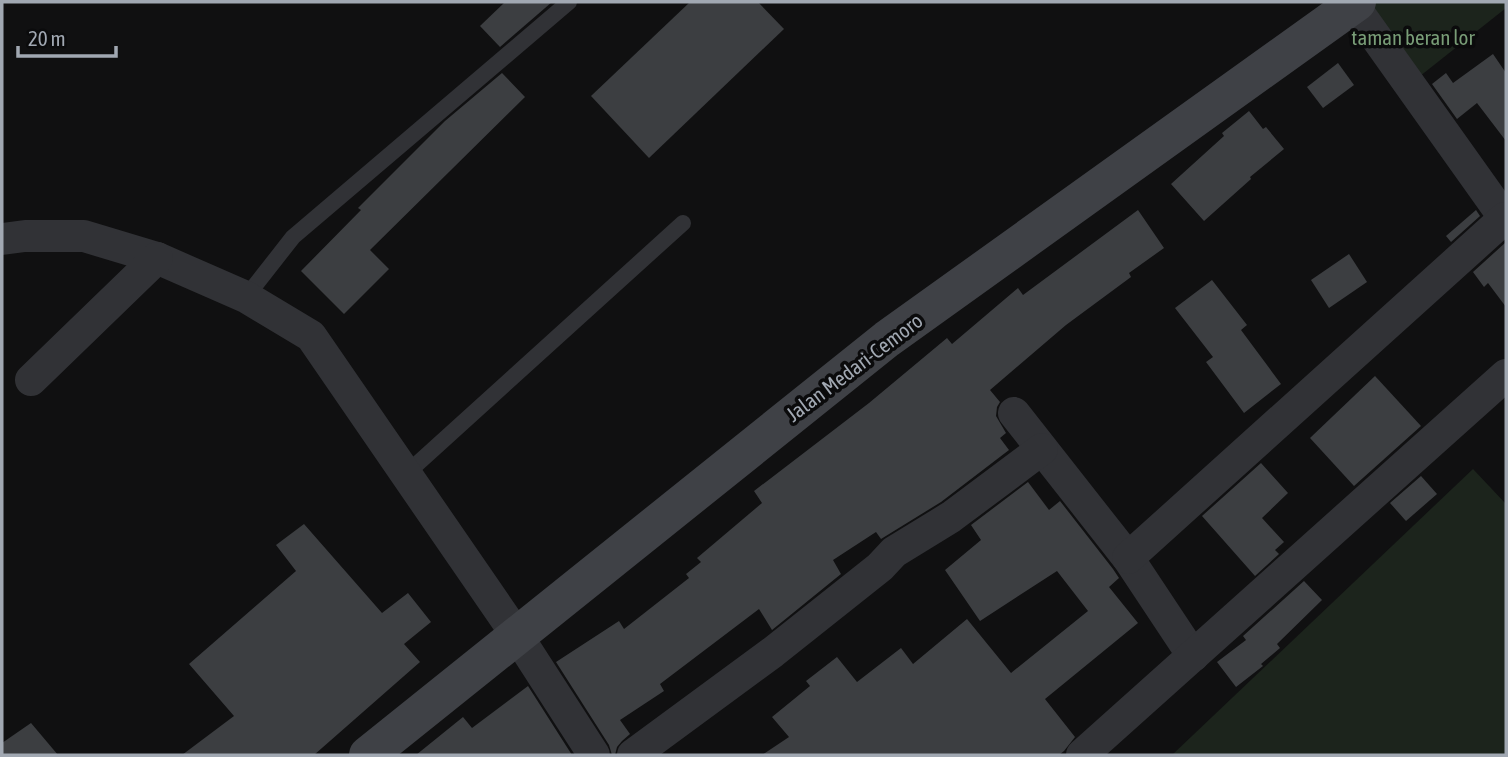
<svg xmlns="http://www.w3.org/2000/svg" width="1508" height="757" viewBox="0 0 1508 757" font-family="'Asap Condensed',sans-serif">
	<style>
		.green { fill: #1c241c }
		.building { fill: #3c3e41 }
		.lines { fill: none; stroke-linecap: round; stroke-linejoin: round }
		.lane { stroke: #313236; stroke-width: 16 }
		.street { stroke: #313236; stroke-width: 32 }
		.secondary { stroke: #3f4146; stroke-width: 38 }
		.labels { text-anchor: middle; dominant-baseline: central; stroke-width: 7; stroke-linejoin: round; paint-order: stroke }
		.park-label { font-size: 21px; fill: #799d77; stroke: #0b0b0c }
		.street-label { font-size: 21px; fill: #a1a8b2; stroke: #0b0b0c }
	</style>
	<rect width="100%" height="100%" fill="#101011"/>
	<!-- green -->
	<g class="green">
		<polygon points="1327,2 1506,2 1506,8 1410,84"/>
		<polygon points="1473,469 1506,504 1506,755 1172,755"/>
	</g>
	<!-- building -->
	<g class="building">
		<polygon points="505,2 552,2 500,47 480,26"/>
		<polygon points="690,2 758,2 784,29 649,158 591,96"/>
		<polygon points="1493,54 1506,73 1506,141 1477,103 1457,119 1432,84 1446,73 1453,83"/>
		<polygon points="1338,63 1354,85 1323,108 1307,87"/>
		<polygon points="502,73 525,97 370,250 389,269 344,314 301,271 361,210 358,208 445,121"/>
		<polygon points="1249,111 1263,129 1266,127 1284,149 1250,177 1251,179 1204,221 1171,184 1224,136 1222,133"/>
		<polygon points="1138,210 1164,248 1129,273 1131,277 1066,325 990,390 1000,402 997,407 996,416 1006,433 1000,438 1009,450 941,502 881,539 876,532 833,560 841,574 772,630 759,609 660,684 664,691 620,720 630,734 622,741 617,747 615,755 612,755 609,745 556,662 619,621 624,629 689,578 686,574 701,562 697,558 762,503 754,491 869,403 947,338 952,344 1018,288 1023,295"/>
		<polygon points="1476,210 1480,216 1451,242 1446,236"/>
		<polygon points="1505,243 1506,245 1506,307 1488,283 1484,287 1473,272"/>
		<polygon points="1349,254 1367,282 1329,308 1311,280"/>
		<polygon points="1212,280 1247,325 1241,330 1281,384 1244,413 1206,362 1213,357 1175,308"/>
		<polygon points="1375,376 1421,426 1354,486 1310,438"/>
		<polygon points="1261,463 1288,493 1262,518 1284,542 1275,550 1279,554 1255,576 1202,516"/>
		<polygon points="1421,476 1437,494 1406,521 1390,503"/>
		<polygon points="1028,482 1049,510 1060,501 1113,569 1119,578 1109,587 1138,623 1045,699 1075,737 1064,751 1059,755 762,755 789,737 772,717 810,686 806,681 837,657 857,682 901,648 913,664 967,619 1011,673 1088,611 1057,571 980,621 945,570 981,540 971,525"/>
		<polygon points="304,524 382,613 408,593 431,622 404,644 420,662 314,755 182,755 234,716 189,664 296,571 276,545"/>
		<polygon points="1304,581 1322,600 1277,644 1280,648 1261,664 1263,666 1236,687 1217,662 1246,640 1243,636"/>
		<polygon points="528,686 572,755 416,755 463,717 472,728"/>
		<polygon points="31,723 58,755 2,755 2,743"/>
	</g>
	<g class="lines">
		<!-- lane -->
		<g class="lane">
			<polyline points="246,297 293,237 569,2"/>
			<polyline points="406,474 683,223"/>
		</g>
		<!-- street -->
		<g class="street">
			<polyline points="1353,5 1506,220"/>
			<polyline points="2,239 25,236 84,236 157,258 246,297 311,336 516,634 594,755"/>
			<polyline points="31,380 157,258"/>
			<polyline points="1014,413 1128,558 1193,656"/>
			<polyline points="1128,558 1505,218"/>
			<polyline points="633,755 773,652 880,567 894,552 951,517 1042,449"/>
			<polyline points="1082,755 1506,375"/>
		</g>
		<!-- secondary -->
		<polyline class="secondary" points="368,755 887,339 1357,2"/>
	</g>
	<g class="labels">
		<!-- park labels -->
		<g class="park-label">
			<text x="1413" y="37">taman beran lor</text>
		</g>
		<!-- street labels -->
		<g class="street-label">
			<text transform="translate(854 367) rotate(-37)">Jalan Medari-Cemoro</text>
		</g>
	</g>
	<!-- border -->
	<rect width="1508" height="757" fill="none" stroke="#a1a8b2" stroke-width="7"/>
	<!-- scale -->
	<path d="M18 46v10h98v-10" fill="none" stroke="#a1a8b2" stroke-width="3.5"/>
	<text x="28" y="46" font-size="21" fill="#a1a8b2" stroke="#0b0b0c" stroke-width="5" paint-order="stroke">20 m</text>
</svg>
